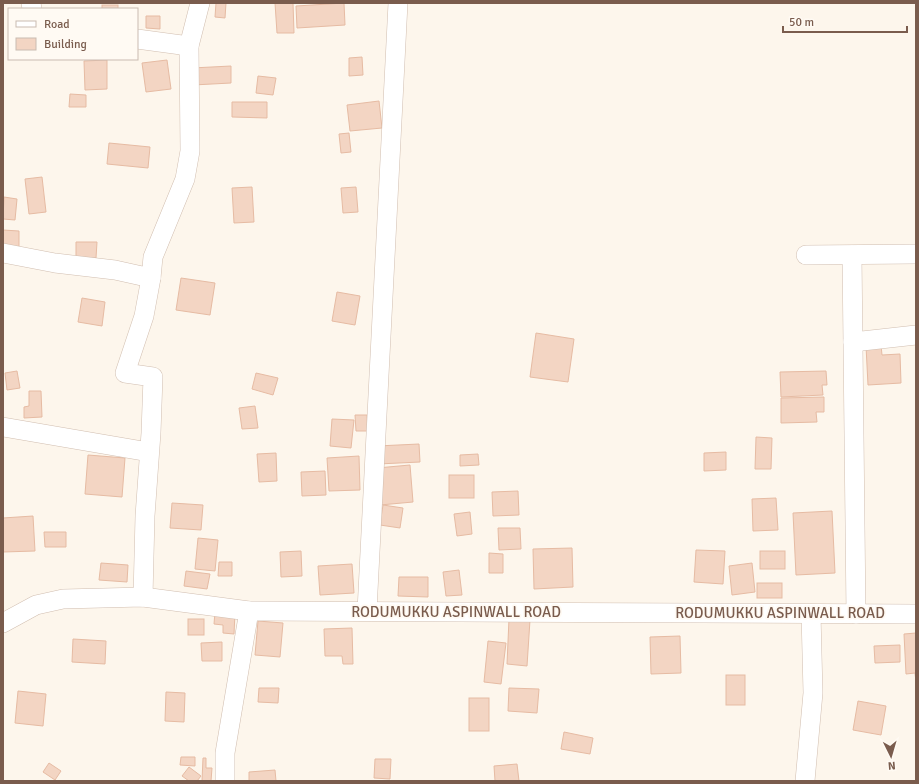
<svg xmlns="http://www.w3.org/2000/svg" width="919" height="784" viewBox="0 0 919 784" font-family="Signika,sans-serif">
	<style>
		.building { fill: #f3d5c3; stroke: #e6bba3 }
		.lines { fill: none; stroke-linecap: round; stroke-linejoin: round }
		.street-casing { stroke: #d1beb0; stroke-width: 20 }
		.street { stroke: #fff; stroke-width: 19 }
		.labels { text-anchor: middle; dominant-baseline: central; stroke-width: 3.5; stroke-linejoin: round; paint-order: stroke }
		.street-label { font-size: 15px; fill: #7a5c4d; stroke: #fffaf3 }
	</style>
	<rect width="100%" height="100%" fill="#fdf6ec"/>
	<!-- building -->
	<g class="building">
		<polygon points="216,3 226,3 225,18 215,17"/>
		<polygon points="275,3 293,3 294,33 277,33"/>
		<polygon points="344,3 345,25 297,28 296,6"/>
		<rect x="102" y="5" width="16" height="4"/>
		<polygon points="146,16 160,16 160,29 146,28"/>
		<polygon points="362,57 363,75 349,76 349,58"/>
		<polygon points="107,60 107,89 85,90 84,61"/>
		<polygon points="167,60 171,89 146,92 142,63"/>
		<polygon points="231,66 231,83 193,85 192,68"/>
		<polygon points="258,76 276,78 273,95 256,93"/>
		<polygon points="70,94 86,95 86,107 69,107"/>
		<polygon points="379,101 382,128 350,131 347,105"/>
		<polygon points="232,102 267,102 267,118 232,117"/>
		<polygon points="349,133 351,152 341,153 339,134"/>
		<polygon points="109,143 150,147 148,168 107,164"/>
		<polygon points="42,177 46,212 29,214 25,179"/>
		<polygon points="252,187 254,222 234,223 232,188"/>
		<polygon points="356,187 358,212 343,213 341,188"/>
		<polygon points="4,197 17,199 15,220 3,219"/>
		<polygon points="3,230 19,231 19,251 3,250"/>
		<polygon points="76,242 97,242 96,258 76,258"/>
		<polygon points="181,278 215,283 210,315 176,310"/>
		<polygon points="337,292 360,296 355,325 332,321"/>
		<polygon points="82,298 105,302 102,326 78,322"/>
		<polygon points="536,333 574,339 568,382 530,377"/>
		<polygon points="881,345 882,355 900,354 901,383 868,385 866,346"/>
		<polygon points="17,371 20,388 7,390 5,373"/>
		<polygon points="826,371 827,385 822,385 823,395 781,397 780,372"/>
		<polygon points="256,373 278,378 273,395 252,389"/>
		<polygon points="29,391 41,391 42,417 24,418 24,407 29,406"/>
		<polygon points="824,397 824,412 816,412 817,422 781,423 781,398"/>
		<polygon points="255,406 258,428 242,429 239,408"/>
		<polygon points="355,415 367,415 368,431 356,431"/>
		<polygon points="332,419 354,420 351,448 330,446"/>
		<polygon points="756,437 772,438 771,469 755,469"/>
		<polygon points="419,444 420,462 378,464 377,446"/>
		<polygon points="726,452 726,470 704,471 704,453"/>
		<polygon points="276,453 277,481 259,482 257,454"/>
		<polygon points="478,454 479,465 460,466 460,455"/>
		<polygon points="88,455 125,458 122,497 85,494"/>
		<polygon points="359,456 360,490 329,491 327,458"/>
		<polygon points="410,465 413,502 380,505 377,468"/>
		<polygon points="325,471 326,495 302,496 301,472"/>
		<rect x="449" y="475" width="25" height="23"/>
		<polygon points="518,491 519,515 493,516 492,492"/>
		<polygon points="776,498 778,530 753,531 752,499"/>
		<polygon points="172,503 203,505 201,530 170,528"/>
		<polygon points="383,505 403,508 400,528 380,525"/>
		<polygon points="832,511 835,573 796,575 793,513"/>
		<polygon points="470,512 472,534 457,536 454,514"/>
		<polygon points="33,516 35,551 3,552 3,518"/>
		<polygon points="498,528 520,528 521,549 499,550"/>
		<polygon points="44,532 66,532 66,547 45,547"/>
		<polygon points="198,538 218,540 215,571 195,569"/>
		<polygon points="572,548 573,587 534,589 533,549"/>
		<polygon points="696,550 725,551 723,584 694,582"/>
		<polygon points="301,551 302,576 281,577 280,552"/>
		<rect x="760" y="551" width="25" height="18"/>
		<polygon points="489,553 503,554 503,573 489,573"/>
		<polygon points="219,562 232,562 232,576 218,576"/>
		<polygon points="101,563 128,565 127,582 99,580"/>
		<polygon points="752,563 755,592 732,595 729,566"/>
		<polygon points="352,564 354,593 320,595 318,566"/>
		<polygon points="459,570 462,595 446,596 443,572"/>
		<polygon points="186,571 210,574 207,589 184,586"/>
		<polygon points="399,577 428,577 428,597 398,596"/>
		<rect x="757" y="583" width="25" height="15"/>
		<polygon points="215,612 235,613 234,634 223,633 223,625 214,624"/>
		<rect x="188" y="619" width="16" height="16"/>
		<polygon points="509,619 530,620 527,666 507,664"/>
		<polygon points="258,621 283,623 280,657 255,655"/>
		<polygon points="352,628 353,664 343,664 342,656 325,656 324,629"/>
		<polygon points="916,633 916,682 915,673 906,674 904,634"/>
		<polygon points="680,636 681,673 651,674 650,637"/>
		<polygon points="73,639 106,641 105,664 72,662"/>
		<polygon points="488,641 506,643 501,684 484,682"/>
		<polygon points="222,642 222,661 202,661 201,643"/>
		<polygon points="900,645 900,662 875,663 874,646"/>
		<rect x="726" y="675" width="19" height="30"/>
		<polygon points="259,688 279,688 278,703 258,702"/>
		<polygon points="509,688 539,689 537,713 508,711"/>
		<polygon points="18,691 46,694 43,726 15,723"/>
		<polygon points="166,692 185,693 184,722 165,721"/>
		<rect x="469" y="698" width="20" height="33"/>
		<polygon points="858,701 886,706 881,735 853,730"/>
		<polygon points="564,732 593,738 590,754 561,749"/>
		<polygon points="181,757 195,757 195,766 180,765"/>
		<polygon points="203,758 206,758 206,768 212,768 211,781 202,781"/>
		<polygon points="375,759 391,759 390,779 374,778"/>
		<polygon points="49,763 61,771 55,780 43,772"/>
		<polygon points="517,764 519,781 495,781 494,766"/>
		<polygon points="189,767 201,776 197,781 189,781 182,776"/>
		<polygon points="275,770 276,781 249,781 249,772"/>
	</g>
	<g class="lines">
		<!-- street casing -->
		<g class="street-casing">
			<g id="street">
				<polyline points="31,3 32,9"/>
				<polyline points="137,39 189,46"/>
				<polyline points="3,253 55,263 115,270 151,278 153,257 185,179 190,151 189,46 200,3"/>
				<polyline points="806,255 916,254"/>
				<polyline points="852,255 856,614"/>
				<polyline points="853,342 916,335"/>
				<polyline points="3,427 149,452"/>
				<polyline points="143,597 145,516 151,433 153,377 125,373 144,316 151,278"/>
				<polyline points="367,611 398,3"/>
				<polyline points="3,623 36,605 63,599 143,597 249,611 916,614"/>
				<polyline points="225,781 225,753 249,611"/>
				<polyline points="805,781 813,693 811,614"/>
			</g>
		</g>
		<!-- street -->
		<use href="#street" class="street"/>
	</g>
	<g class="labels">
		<!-- street labels -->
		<g class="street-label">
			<text x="456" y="612">RODUMUKKU ASPINWALL ROAD</text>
			<text x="780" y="613">RODUMUKKU ASPINWALL ROAD</text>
		</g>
	</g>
	<!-- border -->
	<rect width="919" height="784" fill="none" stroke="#7a5c4d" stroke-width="8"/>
	<!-- legend -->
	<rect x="8" y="8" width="130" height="52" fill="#fffaf3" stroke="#cabbb1"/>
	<rect x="16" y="21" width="20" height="6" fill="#ffffff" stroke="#cabbb1"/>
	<text x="44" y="28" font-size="12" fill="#7a5c4d">Road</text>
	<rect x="16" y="38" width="20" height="12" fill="#f3d5c3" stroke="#cabbb1"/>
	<text x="44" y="48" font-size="12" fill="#7a5c4d">Building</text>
	<!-- north arrow -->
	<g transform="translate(891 756) rotate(175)" stroke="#fffaf3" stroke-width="3" paint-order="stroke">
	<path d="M0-3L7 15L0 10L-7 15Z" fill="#7a5c4d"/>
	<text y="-6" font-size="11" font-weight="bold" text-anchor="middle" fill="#7a5c4d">N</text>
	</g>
	<!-- scale -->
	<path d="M783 26v6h124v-6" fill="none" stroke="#7a5c4d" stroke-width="2"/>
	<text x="789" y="26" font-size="12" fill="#7a5c4d" stroke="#fffaf3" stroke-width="3" paint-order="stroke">50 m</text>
</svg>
